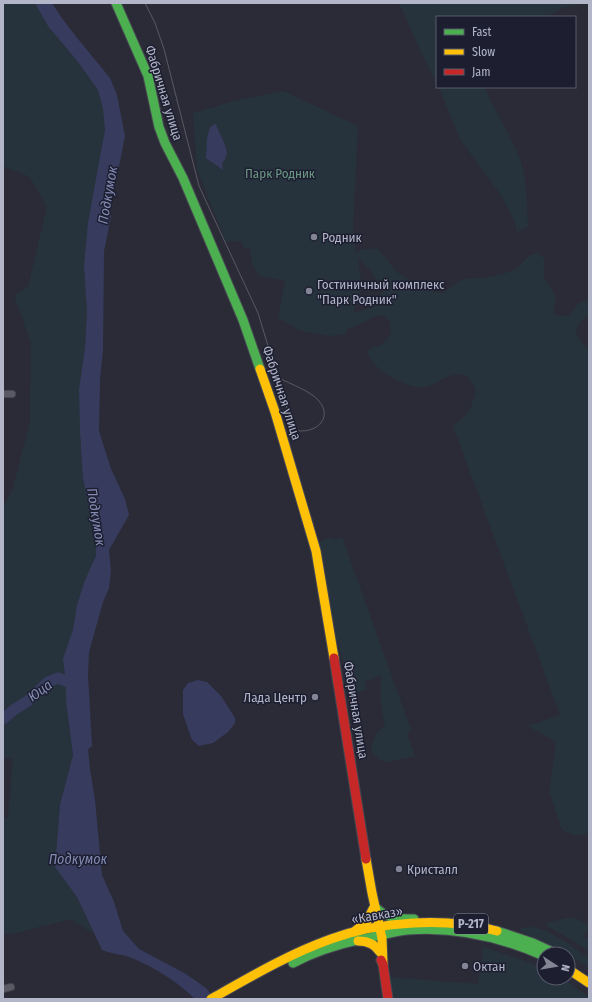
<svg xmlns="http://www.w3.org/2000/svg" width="592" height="1002" viewBox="0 0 592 1002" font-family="'Fira Sans Condensed',sans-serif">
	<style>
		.green { fill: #27333c; fill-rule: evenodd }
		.water { fill: #373c5f }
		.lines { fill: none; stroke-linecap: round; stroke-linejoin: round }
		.river { stroke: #373c5f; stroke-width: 11 }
		.street-casing { stroke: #474851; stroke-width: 8 }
		.fast-casing { stroke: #474853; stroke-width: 11 }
		.slow-casing { stroke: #474853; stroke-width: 11 }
		.jam-casing { stroke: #474853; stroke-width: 11 }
		.street { stroke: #595a65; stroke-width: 6 }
		.fast { stroke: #4caf50; stroke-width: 9 }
		.slow { stroke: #ffc107; stroke-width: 9 }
		.jam { stroke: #c62828; stroke-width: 9 }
		.tram { stroke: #585962; stroke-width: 1 }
		.poi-dot { fill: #838595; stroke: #1d1f31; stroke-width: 1.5 }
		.labels { text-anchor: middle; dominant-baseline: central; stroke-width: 3; stroke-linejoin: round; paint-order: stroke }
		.shield { fill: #1d1f31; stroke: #86889b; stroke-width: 1 }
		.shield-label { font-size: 12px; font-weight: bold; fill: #b3b5c8 }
		.street-label { font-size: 13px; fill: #b3b5c8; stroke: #1d1f31 }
		.park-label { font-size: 13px; fill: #6b9882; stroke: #1d1f31 }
		.poi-label { font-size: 13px; fill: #b3b5c8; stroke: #1d1f31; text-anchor: start }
		.water-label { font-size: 14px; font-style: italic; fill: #838bb3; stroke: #1d1f31 }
	</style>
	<rect width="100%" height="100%" fill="#2a2b36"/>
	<!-- green -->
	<g class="green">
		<polygon points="3,3 35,3 48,26 78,62 98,90 103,109 105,130 84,266 87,311 85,348 79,389 80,432 83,478 96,540 96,556 85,580 77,605 66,681 66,702 73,755 60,805 55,867 77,897 94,934 70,919 9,935 3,933 3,819 8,818 13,759 3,758 3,508 13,488 30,422 31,343 14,295 28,287 47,207 30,177 3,166"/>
		<polygon points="399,3 586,3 562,8 547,17 437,17 437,84 422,54"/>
		<path d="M439 87H485C495 113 512 136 521 162 527 180 527 208 528 227L517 232 513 218 502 197 460 139Z"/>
		<path d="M283 91 358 126 353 228 356 253 360 250 377 248 398 273 426 290 442 293 463 279 490 277 515 270 530 255 537 253 544 258V278C555 292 557 294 554 312L556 315 568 316 579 303 589 299V316C569 327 575 337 589 349V831C579 839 573 834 562 830L549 791 556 742 528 726 560 715 453 426C469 415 472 408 476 389 472 383 469 375 461 374 448 373 437 385 424 387 412 389 391 378 382 371 375 366 370 359 367 351L374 346 379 347 391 334 389 321 384 315C370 315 361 327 347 329L346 334 328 336 298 330 278 317 285 281 260 276 253 266 249 248 244 249 242 241 226 242 197 169 193 113 234 101ZM358 258 361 260 384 288 374 307 353 313 362 287Z"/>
		<polygon points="332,537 333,540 342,537 411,730 407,733 415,756 388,762 380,760 371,751 376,734 385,725 381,705 381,676 365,682 367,689 352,695 336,636 319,542"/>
		<polygon points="571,917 578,919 589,925 589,929 582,936 589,939 589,952 574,941 548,927 547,925 550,922"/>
		<path d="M532 927C552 930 572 947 589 958V969L568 954 519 931 521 928Z"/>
		<polygon points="483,947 544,967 544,978 562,978 589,997 589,999 391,999 388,977 478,984"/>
	</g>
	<!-- water -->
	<g class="water">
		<path d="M35 3H52L61 17 78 39 110 78 117 95 125 136 110 211 111 217 104 251 103 350 100 379 99 431 111 469 125 499 129 515 109 550 111 571 109 588 103 602 89 652 88 675 92 746 88 749 90 769 95 800 102 875 114 902 123 931 139 949 186 974 206 988 215 999H195C178 982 150 964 126 956 118 954 110 953 102 950L77 897 55 867 60 805 73 755 66 701V681L63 659 73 630 77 605 85 580 96 556V540L83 478 80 432 79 389 85 348 87 311 84 266 88 223 105 130 103 109 98 90 78 62 48 26Z"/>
		<path d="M216 124C219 136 234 152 222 163L223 170 206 158 207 139 210 127Z"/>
		<polygon points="198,680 207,682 221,696 235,718 235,723 228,732 213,743 199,746 192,740 183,714 183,690 188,683"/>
	</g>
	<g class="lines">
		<!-- river -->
		<polyline class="river" points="3,719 15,709 28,701 48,682 58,678 79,686"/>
		<!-- street casing -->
		<g class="street-casing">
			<g id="street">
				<polyline points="3,394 12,394"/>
				<polyline points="3,989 11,987"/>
			</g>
		</g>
		<!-- fast casing -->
		<g class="fast-casing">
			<g id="fast">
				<polyline points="116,3 148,76 159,127 165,143 183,178 243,320 260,369"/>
				<path d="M376 908C387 919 399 919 414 919"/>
				<polyline points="497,931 533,943 557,954"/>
				<path d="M293 963C315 951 338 944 362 939 377 936 392 932 407 930 455 926 501 937 544 956"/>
			</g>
		</g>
		<!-- slow casing -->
		<g class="slow-casing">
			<g id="slow">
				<polyline points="260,369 275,412 316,551 334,658"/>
				<polyline points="366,859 372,893 382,938 383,964"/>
				<polyline points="354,932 367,921 373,909"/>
				<path d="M358 941C368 941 375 944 380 952"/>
				<polyline points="568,969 589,983"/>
				<path d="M211 999C250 977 289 954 331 939 380 921 446 917 497 931"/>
			</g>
		</g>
		<!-- jam casing -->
		<g class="jam-casing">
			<g id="jam">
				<polyline points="334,658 366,859"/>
				<polyline points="381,960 383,964 388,999"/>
			</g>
		</g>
		<!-- street -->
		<use href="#street" class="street"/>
		<!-- fast -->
		<use href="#fast" class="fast"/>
		<!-- slow -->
		<use href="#slow" class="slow"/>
		<!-- jam -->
		<use href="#jam" class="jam"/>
		<!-- tram -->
		<path class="tram" d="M145 3 155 23 164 49 199 186 258 313 293 428 295 430C314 435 334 419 319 401 311 391 290 384 279 378"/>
	</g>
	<!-- markers -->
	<g class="poi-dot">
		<circle cx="314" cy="237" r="4"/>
		<circle cx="309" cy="291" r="4"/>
		<circle cx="315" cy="697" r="4"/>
		<circle cx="399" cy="869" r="4"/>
		<circle cx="465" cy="966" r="4"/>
	</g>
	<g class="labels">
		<!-- shield labels -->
		<rect class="shield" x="454" y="914" width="34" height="20" rx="3"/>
		<g class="shield-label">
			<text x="471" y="924">Р-217</text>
		</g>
		<!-- street labels -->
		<g class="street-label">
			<text transform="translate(164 93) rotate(73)">Фабричная улица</text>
			<text transform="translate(282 393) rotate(72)">Фабричная улица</text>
			<text transform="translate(356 710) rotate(81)">Фабричная улица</text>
			<text transform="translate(377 915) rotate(-10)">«Кавказ»</text>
		</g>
		<!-- park labels -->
		<g class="park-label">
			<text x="280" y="173">Парк Родник</text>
		</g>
		<!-- poi labels -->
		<g class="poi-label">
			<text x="322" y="237">Родник</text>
			<text x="317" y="284">Гостиничный комплекс<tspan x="317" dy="15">"Парк Родник"</tspan></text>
			<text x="307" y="697" text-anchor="end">Лада Центр</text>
			<text x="407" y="869">Кристалл</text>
			<text x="473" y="966">Октан</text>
		</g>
		<!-- water labels -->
		<g class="water-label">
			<text transform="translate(108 195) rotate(-80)">Подкумок</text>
			<text transform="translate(96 517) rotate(81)">Подкумок</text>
			<text transform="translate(40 691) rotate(-36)">Юца</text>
			<text x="78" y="859">Подкумок</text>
		</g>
	</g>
	<!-- border -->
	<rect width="592" height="1002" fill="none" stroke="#b3b5c8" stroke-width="8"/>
	<!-- legend -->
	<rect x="436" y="16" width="140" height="72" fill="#1d1f31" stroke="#595b6d"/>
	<rect x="444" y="29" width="20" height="6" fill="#4caf50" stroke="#595b6d"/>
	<text x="472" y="36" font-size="12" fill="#b3b5c8">Fast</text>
	<rect x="444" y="49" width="20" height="6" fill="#ffc107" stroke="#595b6d"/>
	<text x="472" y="56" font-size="12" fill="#b3b5c8">Slow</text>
	<rect x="444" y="69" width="20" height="6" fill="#c62828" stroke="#595b6d"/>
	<text x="472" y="76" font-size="12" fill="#b3b5c8">Jam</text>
	<!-- north arrow -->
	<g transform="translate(556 966) rotate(102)"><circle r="19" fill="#1d1f31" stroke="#595b6d"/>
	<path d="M0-3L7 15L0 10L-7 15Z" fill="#838595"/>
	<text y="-6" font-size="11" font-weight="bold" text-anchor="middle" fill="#b3b5c8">N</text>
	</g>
</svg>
